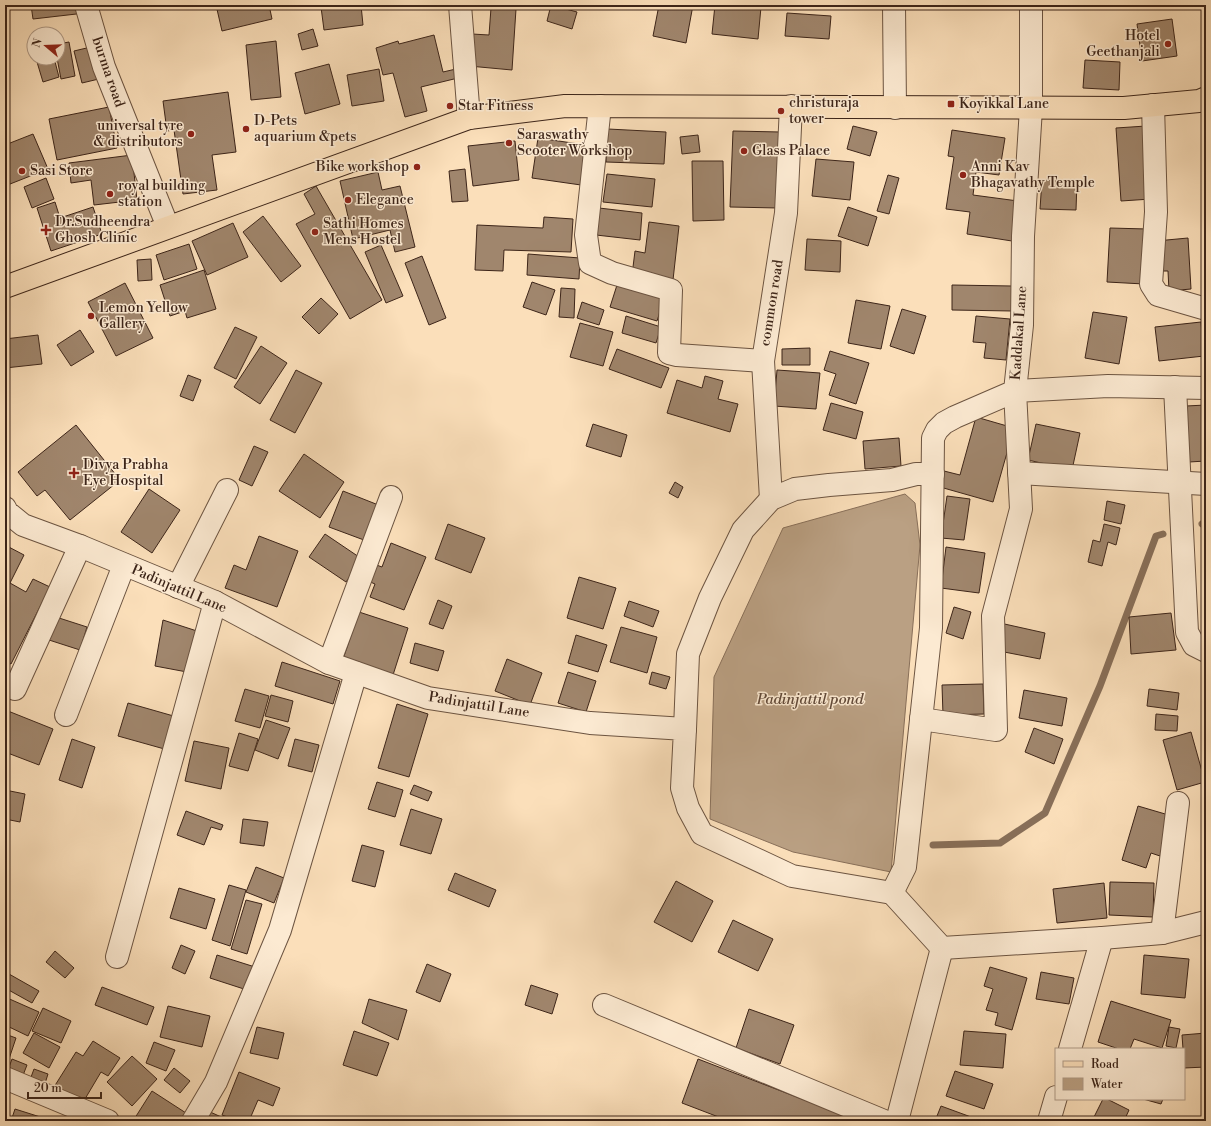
<svg xmlns="http://www.w3.org/2000/svg" width="1211" height="1126" viewBox="0 0 1211 1126" font-family="'Libre Bodoni',serif">
	<style>
		.water { fill: #baa083; stroke: #886f59 }
		.lines { fill: none; stroke-linecap: round; stroke-linejoin: round }
		.stream { stroke: #886f59; stroke-width: 7 }
		.building { fill: #a0866d; stroke: #3d2519 }
		.minor-casing { stroke: #6c5441; stroke-width: 24 }
		.major-casing { stroke: #3d2519; stroke-width: 24 }
		.minor { stroke: #fcead2; stroke-width: 22 }
		.major { stroke: #fbdfba; stroke-width: 22 }
		.poi-dot { fill: #8f2418; stroke: #fcead2; stroke-width: 1.5 }
		.labels { text-anchor: middle; dominant-baseline: central; stroke-width: 3; stroke-linejoin: round; paint-order: stroke }
		.poi-label { font-size: 14px; fill: #3d2519; stroke: #fcead2; text-anchor: start }
		.street-label { font-size: 14px; fill: #3d2519; stroke: #fcead2 }
		.water-label { font-size: 15px; font-style: italic; fill: #624a39; stroke: #fcead2 }
	</style>
	<rect width="100%" height="100%" fill="#fbdfba"/>
	<filter id="stains"><feTurbulence type="fractalNoise" baseFrequency=".005" numOctaves="4"/><feColorMatrix values="0 0 0 0 .2 0 0 0 0 .09 0 0 0 0 .02 0 0 0 .5 -.17"/></filter>
	<radialGradient id="worn" r=".72"><stop offset=".6" stop-color="#630" stop-opacity="0"/><stop offset="1" stop-color="#630" stop-opacity=".3"/></radialGradient>
	<!-- water -->
	<polygon class="water" points="905,494 915,503 920,545 891,872 793,852 710,819 714,677 783,528"/>
	<g class="lines">
		<!-- stream -->
		<g class="stream">
			<polyline points="1202,524 1206,522"/>
			<polyline points="933,845 1000,843 1045,813 1100,686 1156,536 1163,534"/>
		</g>
	</g>
	<!-- building -->
	<g class="building">
		<polygon points="31,5 84,5 85,13 33,19"/>
		<polygon points="216,5 269,5 272,19 222,31"/>
		<polygon points="335,5 361,5 363,25 324,30 321,7"/>
		<polygon points="551,5 577,12 572,29 547,21"/>
		<polygon points="659,5 693,5 686,43 653,36"/>
		<polygon points="715,5 739,5 761,7 758,39 712,34"/>
		<polygon points="1043,5 1097,5 1097,9 1043,7"/>
		<polygon points="491,8 516,9 512,70 469,66 472,34 489,35"/>
		<polygon points="787,13 831,16 829,39 785,36"/>
		<polygon points="1172,19 1177,56 1142,61 1137,24"/>
		<polygon points="313,29 318,46 302,50 298,34"/>
		<polygon points="434,35 443,72 456,69 458,78 421,87 427,111 405,117 393,73 383,75 376,48 398,41 399,44"/>
		<polygon points="276,41 281,97 251,100 246,45"/>
		<polygon points="69,42 75,76 61,79 57,58 58,58 58,44"/>
		<polygon points="95,46 103,78 82,83 74,51"/>
		<polygon points="50,58 54,58 59,77 43,82 37,62"/>
		<polygon points="1085,60 1120,62 1119,90 1083,88"/>
		<polygon points="329,64 340,104 305,114 295,73"/>
		<polygon points="379,69 384,101 352,106 347,75"/>
		<polygon points="228,92 236,152 212,155 217,190 183,194 174,130 167,131 163,101"/>
		<polygon points="109,107 117,148 57,160 49,119"/>
		<polygon points="853,126 877,132 870,156 847,149"/>
		<polygon points="1146,126 1151,199 1121,201 1116,128"/>
		<polygon points="608,129 666,132 664,164 606,162"/>
		<polygon points="952,130 1005,138 999,175 976,172 973,195 1018,201 1012,241 967,234 970,212 946,209 954,157 948,156"/>
		<polygon points="733,131 780,132 778,208 730,207"/>
		<polygon points="33,134 48,169 5,186 5,145"/>
		<polygon points="698,135 700,152 682,154 680,137"/>
		<polygon points="538,138 586,145 581,185 532,178"/>
		<polygon points="515,141 519,180 473,186 468,146"/>
		<polygon points="132,155 137,200 94,205 91,180 71,183 69,163"/>
		<polygon points="816,159 854,162 850,200 812,196"/>
		<polygon points="692,161 723,161 724,220 693,221"/>
		<polygon points="465,169 468,201 452,202 449,171"/>
		<polygon points="378,172 382,190 400,186 415,247 395,252 390,230 353,239 340,181"/>
		<polygon points="607,174 655,179 652,207 603,202"/>
		<polygon points="888,175 899,178 889,214 877,211"/>
		<polygon points="46,178 54,199 32,208 24,187"/>
		<polygon points="1042,180 1077,182 1076,210 1040,209"/>
		<polygon points="316,186 382,300 350,319 296,224 315,214 304,194"/>
		<polygon points="55,202 60,218 93,207 102,234 51,251 37,208"/>
		<polygon points="848,207 877,217 868,246 838,236"/>
		<polygon points="599,208 642,213 640,240 596,235"/>
		<polygon points="263,216 301,266 281,282 243,232"/>
		<polygon points="544,217 573,219 571,252 504,250 503,271 475,270 477,225 543,228"/>
		<polygon points="649,222 679,226 673,280 632,275 635,251 645,253"/>
		<polygon points="233,223 248,257 207,275 192,241"/>
		<polygon points="1110,228 1147,229 1144,284 1107,282"/>
		<polygon points="1188,238 1191,289 1169,291 1168,271 1158,271 1156,241"/>
		<polygon points="807,239 841,241 840,272 805,270"/>
		<polygon points="189,244 197,269 164,280 156,255"/>
		<polygon points="381,245 403,296 386,303 365,252"/>
		<polygon points="528,254 580,258 579,279 527,275"/>
		<polygon points="422,256 446,318 429,325 405,263"/>
		<polygon points="151,259 152,280 138,281 137,260"/>
		<polygon points="204,270 216,309 187,318 185,311 170,316 160,285"/>
		<polygon points="532,282 555,290 546,315 523,307"/>
		<polygon points="125,283 153,338 116,356 88,302"/>
		<polygon points="617,285 664,299 657,321 610,307"/>
		<polygon points="952,285 1012,286 1012,311 952,310"/>
		<polygon points="561,288 575,289 574,318 559,317"/>
		<polygon points="321,298 338,314 319,334 302,317"/>
		<polygon points="856,300 890,306 881,349 848,343"/>
		<polygon points="582,302 604,310 599,325 577,318"/>
		<polygon points="902,309 926,316 914,354 890,346"/>
		<polygon points="1093,312 1127,317 1119,364 1085,358"/>
		<polygon points="626,316 661,327 656,343 622,333"/>
		<polygon points="976,316 1010,319 1006,360 984,358 986,343 973,342"/>
		<polygon points="1201,322 1204,356 1159,361 1155,327"/>
		<polygon points="580,323 613,332 603,366 570,357"/>
		<polygon points="235,327 257,337 236,379 214,368"/>
		<polygon points="80,330 94,352 71,366 57,345"/>
		<polygon points="38,335 42,364 5,368 5,339"/>
		<polygon points="261,346 287,363 260,404 234,387"/>
		<polygon points="810,348 810,365 782,365 782,349"/>
		<polygon points="617,349 669,368 661,388 609,369"/>
		<polygon points="830,351 869,363 856,404 829,395 836,374 824,370"/>
		<polygon points="296,370 322,383 295,433 270,420"/>
		<polygon points="777,370 820,373 816,409 774,406"/>
		<polygon points="188,375 201,380 193,401 180,396"/>
		<polygon points="705,376 723,381 718,399 738,404 730,432 667,413 677,380 702,388"/>
		<polygon points="831,403 863,412 856,439 823,430"/>
		<polygon points="1206,405 1206,461 1189,462 1186,406"/>
		<polygon points="976,417 1014,428 993,502 940,487 944,471 960,475"/>
		<polygon points="593,424 627,435 621,457 586,446"/>
		<polygon points="1036,424 1080,433 1072,470 1028,460"/>
		<polygon points="76,425 120,480 70,520 45,490 37,496 18,472"/>
		<polygon points="899,438 901,466 865,469 863,441"/>
		<polygon points="254,446 268,452 252,486 239,480"/>
		<polygon points="304,454 344,482 320,518 279,491"/>
		<polygon points="675,482 683,487 678,498 669,493"/>
		<polygon points="149,489 180,510 152,553 121,532"/>
		<polygon points="343,491 386,508 372,543 329,527"/>
		<polygon points="947,496 970,499 964,540 941,538"/>
		<polygon points="1107,501 1125,505 1121,524 1104,520"/>
		<polygon points="448,524 485,538 471,573 435,559"/>
		<polygon points="1104,524 1120,528 1116,545 1108,542 1102,566 1088,562 1093,540 1100,542"/>
		<polygon points="325,534 362,559 346,582 309,557"/>
		<polygon points="259,536 298,551 277,607 225,588 234,565 246,570"/>
		<polygon points="391,543 426,557 404,610 370,597 375,584 361,578 368,562 382,567"/>
		<polygon points="5,545 24,555 10,583 26,592 33,579 50,587 11,664 5,661"/>
		<polygon points="946,547 985,553 979,593 941,588"/>
		<polygon points="579,577 616,588 603,629 567,618"/>
		<polygon points="438,600 452,606 443,629 429,624"/>
		<polygon points="629,601 659,611 653,627 624,616"/>
		<polygon points="954,607 971,612 963,639 946,633"/>
		<polygon points="359,612 408,628 393,675 343,659"/>
		<polygon points="1171,613 1176,650 1131,654 1129,617"/>
		<polygon points="56,617 87,627 80,650 49,640"/>
		<polygon points="1206,618 1206,634 1203,633"/>
		<polygon points="163,620 200,632 187,672 155,666"/>
		<polygon points="1000,623 1045,633 1040,659 994,650"/>
		<polygon points="621,627 657,637 647,673 610,662"/>
		<polygon points="576,635 607,645 598,672 568,663"/>
		<polygon points="415,643 444,651 438,671 410,663"/>
		<polygon points="507,659 542,673 530,705 495,691"/>
		<polygon points="282,662 340,681 333,704 275,686"/>
		<polygon points="568,672 596,681 586,712 558,703"/>
		<polygon points="652,672 670,677 666,689 649,684"/>
		<polygon points="983,684 984,714 943,715 942,685"/>
		<polygon points="245,689 269,696 260,728 235,721"/>
		<polygon points="1149,689 1179,693 1177,710 1147,706"/>
		<polygon points="1024,690 1067,698 1062,726 1019,718"/>
		<polygon points="271,695 293,701 288,722 265,716"/>
		<polygon points="128,703 177,717 168,750 118,736"/>
		<polygon points="397,704 428,714 409,777 378,768"/>
		<polygon points="8,711 53,729 39,765 5,752 5,720"/>
		<polygon points="1156,714 1178,716 1177,731 1155,730"/>
		<polygon points="266,720 290,728 278,759 255,750"/>
		<polygon points="1034,728 1063,739 1054,764 1025,752"/>
		<polygon points="1191,732 1205,782 1177,790 1163,740"/>
		<polygon points="239,733 258,739 248,771 229,766"/>
		<polygon points="72,739 95,747 82,788 59,780"/>
		<polygon points="295,739 319,745 312,772 288,766"/>
		<polygon points="194,741 229,748 221,789 185,781"/>
		<polygon points="377,782 403,790 395,817 368,809"/>
		<polygon points="414,785 432,792 428,801 410,794"/>
		<polygon points="5,790 25,794 20,822 5,819"/>
		<polygon points="1138,806 1172,816 1160,856 1151,853 1146,868 1122,860"/>
		<polygon points="411,809 442,819 431,854 400,845"/>
		<polygon points="186,811 223,825 221,830 211,827 204,845 177,835"/>
		<polygon points="243,819 268,822 264,846 240,843"/>
		<polygon points="362,845 384,851 375,887 352,881"/>
		<polygon points="256,867 284,878 274,903 246,892"/>
		<polygon points="455,873 496,890 489,907 448,890"/>
		<polygon points="676,881 713,901 692,942 654,922"/>
		<polygon points="1110,882 1154,883 1153,917 1109,915"/>
		<polygon points="1104,883 1107,918 1057,923 1053,889"/>
		<polygon points="229,885 246,890 230,946 212,940"/>
		<polygon points="179,888 215,899 206,929 170,918"/>
		<polygon points="246,900 262,904 247,954 231,949"/>
		<polygon points="733,920 773,939 758,971 718,952"/>
		<polygon points="181,945 195,951 185,974 172,968"/>
		<polygon points="55,951 74,968 65,978 46,962"/>
		<polygon points="217,955 255,967 247,990 210,978"/>
		<polygon points="1144,955 1189,959 1185,998 1141,994"/>
		<polygon points="427,964 451,974 440,1002 416,992"/>
		<polygon points="990,967 1027,978 1012,1030 995,1025 998,1013 986,1010 993,989 984,986"/>
		<polygon points="1041,972 1074,978 1069,1004 1036,999"/>
		<polygon points="9,974 39,991 32,1003 5,988 5,982"/>
		<polygon points="531,985 558,994 552,1014 525,1005"/>
		<polygon points="102,987 154,1007 147,1025 95,1005"/>
		<polygon points="5,997 39,1012 28,1036 5,1025"/>
		<polygon points="369,999 407,1010 398,1040 362,1023"/>
		<polygon points="1111,1001 1171,1020 1162,1048 1134,1039 1130,1049 1119,1049 1098,1042"/>
		<polygon points="168,1006 210,1016 202,1047 160,1037"/>
		<polygon points="43,1008 71,1021 61,1043 32,1031"/>
		<polygon points="749,1009 794,1025 780,1064 736,1048"/>
		<polygon points="257,1027 284,1033 278,1059 250,1053"/>
		<polygon points="1169,1027 1180,1029 1176,1048 1166,1046"/>
		<polygon points="354,1031 389,1043 377,1076 343,1065"/>
		<polygon points="964,1031 1006,1034 1003,1068 960,1065"/>
		<polygon points="34,1033 60,1047 49,1068 23,1053"/>
		<polygon points="1206,1033 1206,1067 1184,1068 1184,1049 1183,1049 1182,1035"/>
		<polygon points="5,1034 16,1038 6,1068 5,1067"/>
		<polygon points="93,1041 120,1058 108,1076 101,1072 82,1104 54,1087 76,1052 83,1056"/>
		<polygon points="154,1042 175,1050 166,1071 146,1063"/>
		<polygon points="132,1056 157,1079 132,1106 107,1082"/>
		<polygon points="12,1059 27,1065 20,1083 5,1078"/>
		<polygon points="698,1059 854,1119 853,1121 729,1121 682,1103"/>
		<polygon points="174,1068 190,1081 180,1093 164,1080"/>
		<polygon points="34,1069 48,1074 42,1093 27,1088"/>
		<polygon points="955,1071 993,1084 984,1109 946,1096"/>
		<polygon points="239,1072 280,1088 273,1106 258,1100 249,1121 239,1121 222,1115"/>
		<polygon points="152,1091 186,1113 181,1121 133,1121"/>
		<polygon points="1103,1099 1107,1099 1129,1110 1124,1121 1092,1121"/>
		<polygon points="1143,1099 1163,1099 1161,1104"/>
		<polygon points="941,1106 982,1121 935,1121"/>
		<polygon points="15,1109 53,1121 11,1121"/>
		<polygon points="208,1111 230,1121 203,1121"/>
	</g>
	<g class="lines">
		<!-- minor casing -->
		<g class="minor-casing">
			<g id="minor">
				<polyline points="86,5 104,67 168,227"/>
				<polyline points="460,5 469,118"/>
				<polyline points="894,5 895,108"/>
				<polyline points="1153,105 1156,212 1151,284 1158,295 1206,309"/>
				<polyline points="600,106 586,235 590,263 612,273 671,290 669,353 677,355 763,361 786,213 791,106"/>
				<polyline points="763,361 771,499"/>
				<polyline points="1175,387 1187,632 1194,645 1206,651"/>
				<polyline points="1019,473 1206,484"/>
				<polyline points="5,508 7,512 23,525 80,546 215,602 329,663 428,698 590,723 685,729 682,788 688,808 702,834 792,876 892,893"/>
				<polyline points="178,587 227,490"/>
				<polyline points="329,663 391,497"/>
				<polyline points="15,689 80,546"/>
				<polyline points="66,715 124,565"/>
				<polyline points="921,719 996,730 993,616 1021,509 1015,391 1108,386 1206,388"/>
				<polyline points="685,729 688,654 710,598 743,530 771,499 795,489 829,485 892,480 916,474 933,474"/>
				<polyline points="892,893 905,867 931,628 933,438 937,430 944,423 955,417 1015,391 1022,325 1023,236 1031,108 1031,5"/>
				<polyline points="892,893 942,948 1102,938 1162,933 1206,922"/>
				<polyline points="1162,933 1178,803"/>
				<polyline points="117,957 215,602"/>
				<polyline points="604,1005 884,1121"/>
				<polyline points="1070,1049 1102,938"/>
				<polyline points="5,1078 108,1121"/>
				<polyline points="193,1121 216,1082 280,930 356,673"/>
				<polyline points="897,1121 942,948"/>
				<polyline points="1049,1121 1056,1097"/>
			</g>
		</g>
		<!-- major casing -->
		<g class="major-casing">
			<polyline id="major" points="5,287 469,118 565,106 1124,108 1199,101 1206,98"/>
		</g>
		<!-- minor -->
		<use href="#minor" class="minor"/>
		<!-- major -->
		<use href="#major" class="major"/>
	</g>
	<!-- markers -->
	<g class="poi-dot">
		<circle cx="1168" cy="44" r="4"/>
		<rect x="947" y="100" width="8" height="8" rx="2"/>
		<circle cx="450" cy="106" r="4"/>
		<circle cx="781" cy="111" r="4"/>
		<circle cx="246" cy="129" r="4"/>
		<circle cx="191" cy="134" r="4"/>
		<circle cx="509" cy="143" r="4"/>
		<circle cx="744" cy="151" r="4"/>
		<circle cx="417" cy="167" r="4"/>
		<circle cx="22" cy="171" r="4"/>
		<circle cx="963" cy="175" r="4"/>
		<circle cx="110" cy="194" r="4"/>
		<circle cx="348" cy="200" r="4"/>
		<path d="M44 224h4v4h4v4h-4v4h-4v-4h-4v-4h4z"/>
		<circle cx="315" cy="232" r="4"/>
		<circle cx="91" cy="316" r="4"/>
		<path d="M72 467h4v4h4v4h-4v4h-4v-4h-4v-4h4z"/>
	</g>
	<g class="labels">
		<!-- poi labels -->
		<g class="poi-label">
			<text x="1160" y="36" text-anchor="end">Hotel<tspan x="1160" dy="16">Geethanjali</tspan></text>
			<text x="789" y="103">christuraja<tspan x="789" dy="16">tower</tspan></text>
			<text x="959" y="104">Koyikkal Lane</text>
			<text x="458" y="106">Star Fitness</text>
			<text x="254" y="121">D-Pets<tspan x="254" dy="16">aquarium &amp;pets</tspan></text>
			<text x="183" y="126" text-anchor="end">universal tyre<tspan x="183" dy="16">&amp; distributors</tspan></text>
			<text x="517" y="135">Saraswathy<tspan x="517" dy="16">Scooter Workshop</tspan></text>
			<text x="752" y="151">Glass Palace</text>
			<text x="409" y="167" text-anchor="end">Bike workshop</text>
			<text x="971" y="167">Anni Kav<tspan x="971" dy="16">Bhagavathy Temple</tspan></text>
			<text x="30" y="171">Sasi Store</text>
			<text x="118" y="186">royal building<tspan x="118" dy="16">station</tspan></text>
			<text x="356" y="200">Elegance</text>
			<text x="55" y="222">Dr.Sudheendra<tspan x="55" dy="16">Ghosh Clinic</tspan></text>
			<text x="323" y="224">Sathi Homes<tspan x="323" dy="16">Mens Hostel</tspan></text>
			<text x="99" y="308">Lemon Yellow<tspan x="99" dy="16">Gallery</tspan></text>
			<text x="83" y="465">Divya Prabha<tspan x="83" dy="16">Eye Hospital</tspan></text>
		</g>
		<!-- street labels -->
		<g class="street-label">
			<text transform="translate(108 72) rotate(71)">burma road</text>
			<text transform="translate(772 303) rotate(-81)">common road</text>
			<text transform="translate(1019 333) rotate(-86)">Kaddakal Lane</text>
			<text transform="translate(179 589) rotate(23)">Padinjattil Lane</text>
			<text transform="translate(479 705) rotate(9)">Padinjattil Lane</text>
		</g>
		<!-- water labels -->
		<g class="water-label">
			<text x="810" y="699">Padinjattil pond</text>
		</g>
	</g>
	<!-- margin -->
	<rect width="1211" height="1126" fill="none" stroke="#fbdfba" stroke-width="20"/>
	<rect x="6" y="6" width="1199" height="1114" fill="none" stroke="#3d2519" stroke-width="2"/>
	<rect x="10" y="10" width="1191" height="1106" fill="none" stroke="#3d2519"/>
	<!-- legend -->
	<rect x="1055" y="1048" width="130" height="52" fill="#fcead2" stroke="#b09b88"/>
	<rect x="1063" y="1061" width="20" height="6" fill="#fbdfba" stroke="#b09b88"/>
	<text x="1091" y="1068" font-size="12" fill="#3d2519">Road</text>
	<rect x="1063" y="1078" width="20" height="12" fill="#baa083" stroke="#b09b88"/>
	<text x="1091" y="1088" font-size="12" fill="#3d2519">Water</text>
	<!-- north arrow -->
	<g transform="translate(46 46) rotate(289)"><circle r="19" fill="#fcead2" stroke="#b09b88"/>
	<path d="M0-3L7 15L0 10L-7 15Z" fill="#8f2418"/>
	<text y="-6" font-size="11" font-weight="bold" text-anchor="middle" fill="#3d2519">N</text>
	</g>
	<!-- scale -->
	<path d="M28 1092v6h73v-6" fill="none" stroke="#3d2519" stroke-width="2"/>
	<text x="34" y="1092" font-size="12" fill="#3d2519" stroke="#fcead2" stroke-width="3" paint-order="stroke">20 m</text>
	<rect width="100%" height="100%" filter="url(#stains)"/>
	<rect width="100%" height="100%" fill="url(#worn)"/>
</svg>
